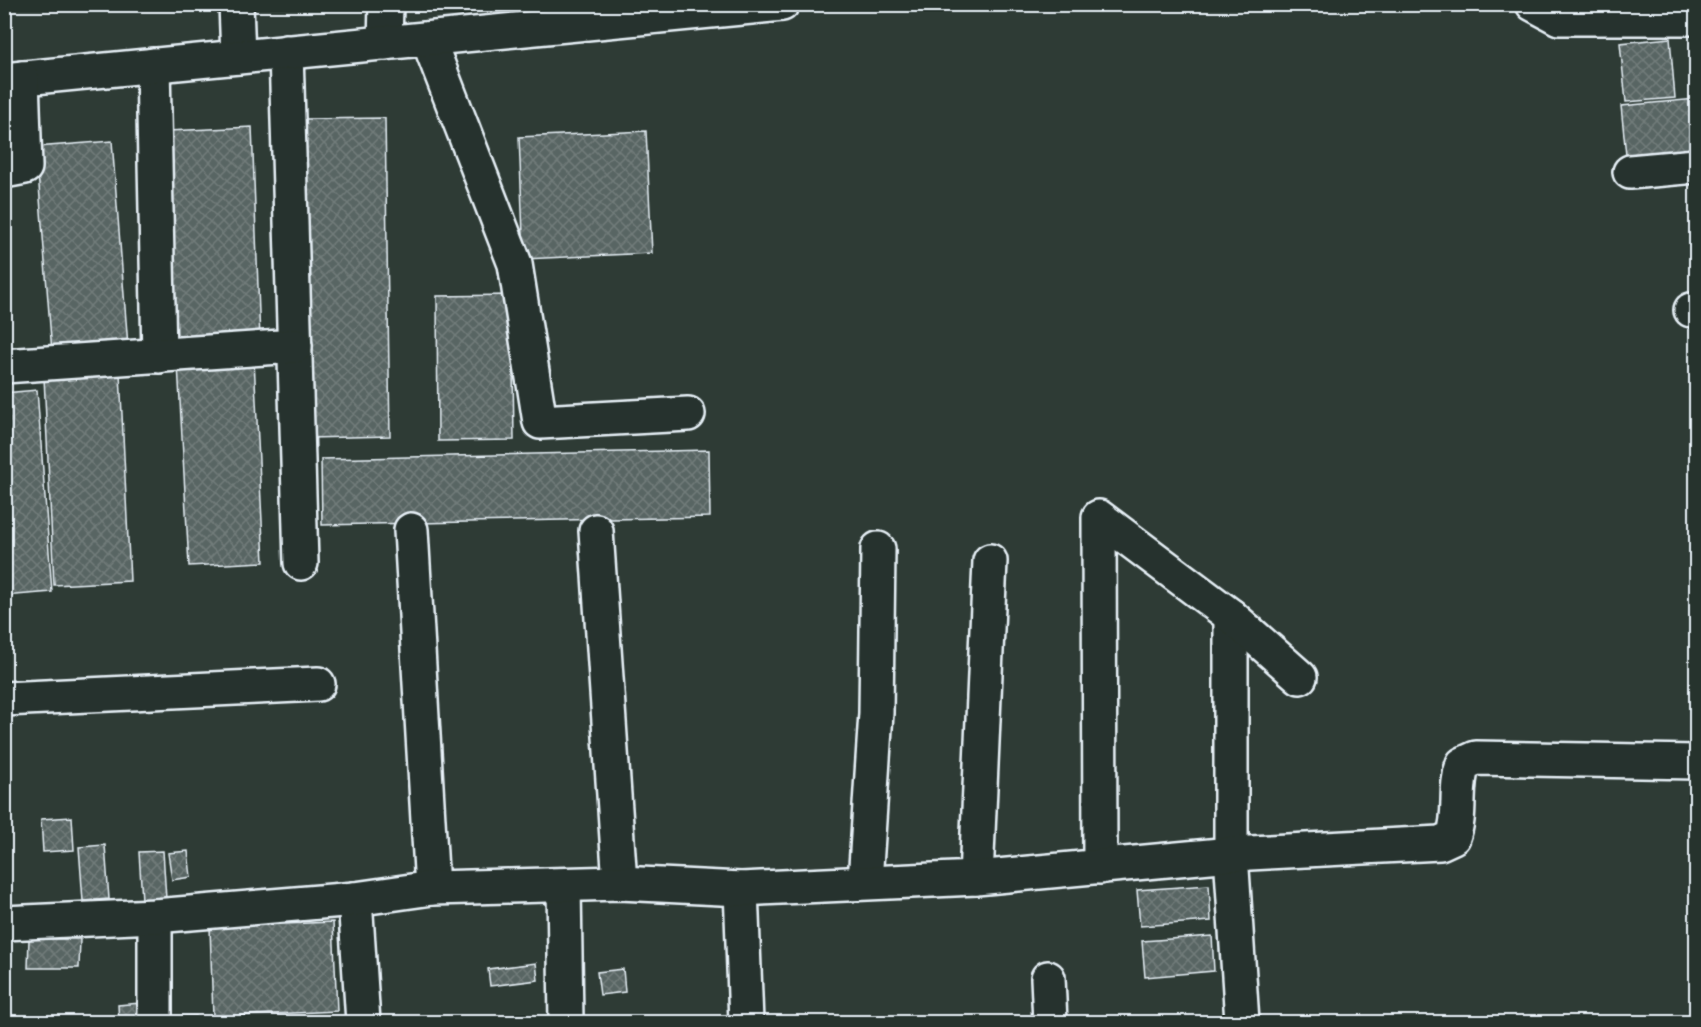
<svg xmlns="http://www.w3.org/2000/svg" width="1701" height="1027" viewBox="0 0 1701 1027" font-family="'Gochi Hand',sans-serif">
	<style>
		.building { fill: url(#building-cross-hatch); stroke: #e8f1f8; stroke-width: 1.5 }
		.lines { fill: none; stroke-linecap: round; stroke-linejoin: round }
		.minor-casing { stroke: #e8f1f8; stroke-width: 38 }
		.minor { stroke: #26332d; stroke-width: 33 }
	</style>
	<defs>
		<pattern id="building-cross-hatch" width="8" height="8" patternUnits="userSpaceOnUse" patternTransform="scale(1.5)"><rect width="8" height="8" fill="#596563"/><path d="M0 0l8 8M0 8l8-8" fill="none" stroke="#717c7a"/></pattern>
	</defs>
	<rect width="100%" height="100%" fill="#2e3b35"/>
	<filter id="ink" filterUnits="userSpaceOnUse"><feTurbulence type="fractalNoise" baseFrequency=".0167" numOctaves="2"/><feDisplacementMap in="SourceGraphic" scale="12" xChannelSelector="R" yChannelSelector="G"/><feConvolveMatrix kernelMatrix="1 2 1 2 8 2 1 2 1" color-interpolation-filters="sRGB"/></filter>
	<g filter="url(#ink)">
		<!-- building -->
		<g class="building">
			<polygon points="1670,38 1675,98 1626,102 1620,43"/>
			<polygon points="1696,99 1696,158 1627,165 1621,106"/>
			<polygon points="385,118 390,436 310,438 305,119"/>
			<polygon points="252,127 260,340 176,344 168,131"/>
			<polygon points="646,131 652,253 524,259 519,137"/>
			<polygon points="112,141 128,346 52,352 36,147"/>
			<polygon points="512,295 514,440 438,441 437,296"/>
			<polygon points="254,360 264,562 189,566 178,364"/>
			<polygon points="120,373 130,581 54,585 44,377"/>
			<polygon points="37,390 52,592 4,596 4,393"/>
			<polygon points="709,450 710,517 322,525 321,459"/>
			<polygon points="72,817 74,850 43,852 41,819"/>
			<polygon points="105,845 109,899 83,901 79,847"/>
			<polygon points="163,851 166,899 142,900 139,852"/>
			<polygon points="188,851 191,877 172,880 168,853"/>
			<polygon points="1209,885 1211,921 1140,926 1137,890"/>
			<polygon points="333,922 337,1011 213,1017 210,927"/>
			<polygon points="1212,936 1214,971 1145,977 1142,941"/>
			<polygon points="29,939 80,939 79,968 28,968"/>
			<polygon points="536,963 538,980 490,986 488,969"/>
			<polygon points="623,969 625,992 600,995 597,972"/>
			<polygon points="152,1002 153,1022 119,1022 118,1005"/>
			<polygon points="196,1016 196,1022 164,1022 164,1017"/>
		</g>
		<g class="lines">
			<!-- minor casing -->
			<g class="minor-casing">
				<g id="minor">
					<polyline points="236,4 238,57"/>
					<polyline points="1533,4 1559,18 1696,18"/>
					<polyline points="428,39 515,264 540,422 688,414"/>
					<polyline points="385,43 386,4"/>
					<polyline points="286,52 301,563"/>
					<polyline points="153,65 159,356"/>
					<polyline points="4,80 782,4"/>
					<polyline points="4,171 25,167 22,78"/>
					<polyline points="1630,172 1696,166"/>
					<polyline points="1691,310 1696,310"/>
					<polyline points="4,366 295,346"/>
					<polyline points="411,530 432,888"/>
					<polyline points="596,531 620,883"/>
					<polyline points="1231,616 1231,854 1242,1022"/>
					<polyline points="4,699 318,684"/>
					<polyline points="1100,867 1099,517 1231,616 1300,677"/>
					<polyline points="976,878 990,561"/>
					<polyline points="865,882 876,713 878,549"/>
					<polyline points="564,886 566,1022"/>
					<polyline points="741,889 746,1022"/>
					<polyline points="355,899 363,1022"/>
					<polyline points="155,916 155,1022"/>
					<path d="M4 923 155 916 355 899 432 888 620 883 741 889 976 878 1231 854 1440 843 1453 837C1462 814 1454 788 1463 764L1476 758 1696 762"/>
					<polyline points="1048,978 1050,1022"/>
				</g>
			</g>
			<!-- minor -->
			<use href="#minor" class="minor"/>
		</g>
	</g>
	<!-- margin -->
	<rect width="1701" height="1027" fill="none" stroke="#26332d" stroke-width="24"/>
	<rect x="12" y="12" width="1677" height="1003" fill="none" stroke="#e8f1f8" stroke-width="2" filter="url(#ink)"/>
</svg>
